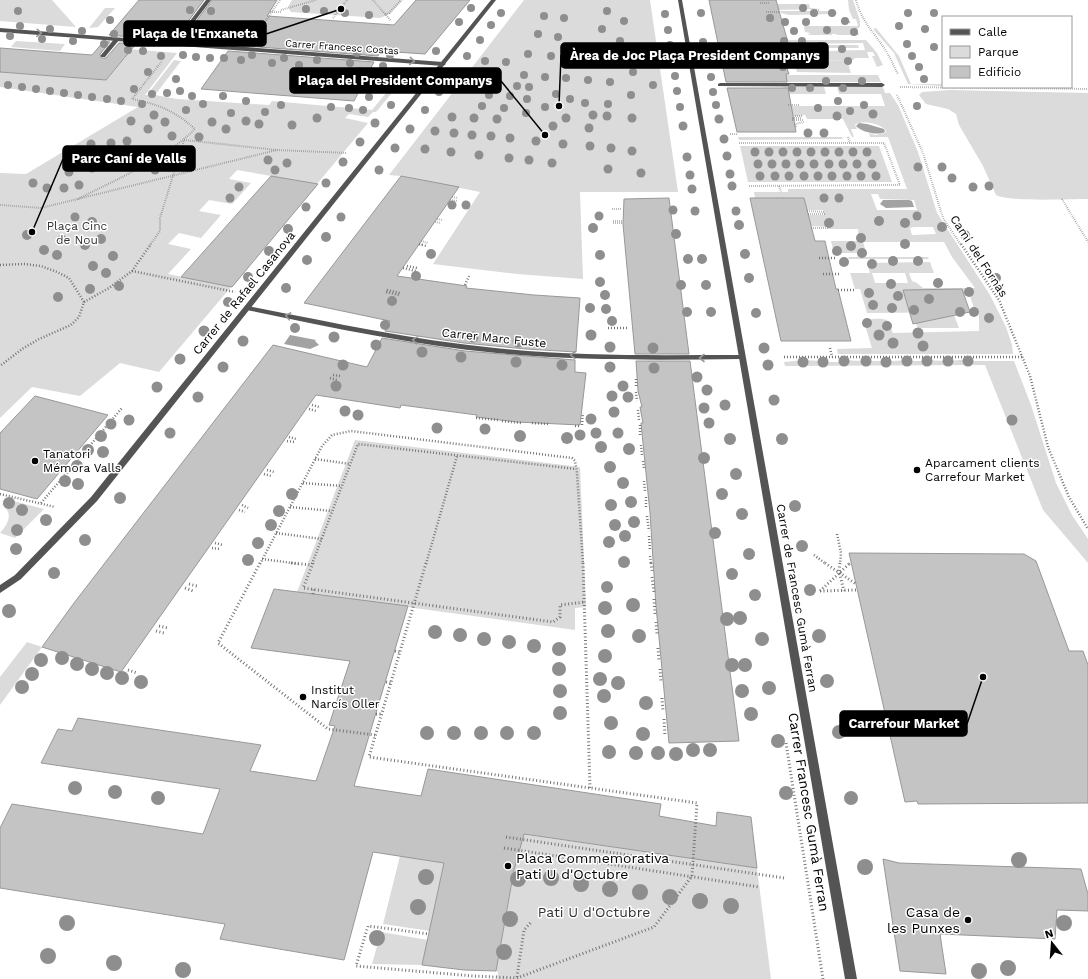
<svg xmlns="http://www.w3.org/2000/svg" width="1088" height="979" viewBox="0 0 1088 979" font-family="'Work Sans',sans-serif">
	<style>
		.green { fill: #dbdbdb; fill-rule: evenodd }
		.water { fill: #a2a2a2 }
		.building { fill: #c4c4c4; stroke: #989898 }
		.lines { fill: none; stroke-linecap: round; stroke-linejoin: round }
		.path-far2 { stroke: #767676; stroke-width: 2; stroke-dasharray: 0.5 1.5; stroke-linecap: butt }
		.path-far1 { stroke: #767676; stroke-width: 2.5; stroke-dasharray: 1 2; stroke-linecap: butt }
		.path { stroke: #767676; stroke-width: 3; stroke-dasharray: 1 2.5; stroke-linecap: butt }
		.service { fill: #545454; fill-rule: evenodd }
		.minor { fill: #545454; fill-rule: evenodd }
		.tertiary { fill: #545454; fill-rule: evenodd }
		.tree { fill: #8e8e8e }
		.oneway { stroke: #989898 }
		.poi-dot { fill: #000; stroke: #fff; stroke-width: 1.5 }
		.labels { text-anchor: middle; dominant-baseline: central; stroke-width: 3; stroke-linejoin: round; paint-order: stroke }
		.far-street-label { font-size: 10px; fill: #000; stroke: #fff }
		.park-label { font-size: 12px; fill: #323232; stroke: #fff }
		.street-label { font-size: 12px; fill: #000; stroke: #fff }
		.poi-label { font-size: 12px; fill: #000; stroke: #fff; text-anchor: start }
		.near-street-label { font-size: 14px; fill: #000; stroke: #fff }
		.near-poi-label { font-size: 14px; fill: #000; stroke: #fff; text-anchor: start }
		.near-park-label { font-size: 14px; fill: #323232; stroke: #fff }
		.leader { fill: none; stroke: #000; stroke-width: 1.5 }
		.callout-dot { fill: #000; stroke: #fff; stroke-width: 1.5 }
		.callout { fill: #000; stroke: #000; stroke-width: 1.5 }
		.callout-label { font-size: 13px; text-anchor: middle; font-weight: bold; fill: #fff }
	</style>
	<rect width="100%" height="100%" fill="#fff"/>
	<!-- green -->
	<g class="green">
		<polygon points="0,0 52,0 76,27 0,21"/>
		<polygon points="292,0 403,0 390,14 380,18 291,12 288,7"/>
		<polygon points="524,0 650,0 678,192 580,192 583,279 517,274 433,264 480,192 401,176 389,175"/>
		<polygon points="848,0 853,0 860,21 860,27 857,29 859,35 837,35 836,34 832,34 832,35 808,35 810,33 805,32 804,26 858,26 856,19 853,19 849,10"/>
		<polygon points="773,4 809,4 810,8 820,9 775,10"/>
		<polygon points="105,8 115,8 98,27 89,28"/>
		<polygon points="780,11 836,11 837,14 789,15 781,13"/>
		<polygon points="876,28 899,56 911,84 943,84 943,86 908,84 894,53 873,29"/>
		<polygon points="779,40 866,40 877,53 883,65 877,67 872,56 875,56 873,52 867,52 869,58 855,58 853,60 793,60 790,58 788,52 865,50 863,43 805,44 804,42 779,42"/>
		<polygon points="16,41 65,44 60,51 11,47"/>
		<polygon points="807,45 858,45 859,48 808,48"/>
		<polygon points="116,48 177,53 145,95 147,95 174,60 181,61 155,95 177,99 269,105 272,101 372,110 401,75 400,73 363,70 362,67 404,71 407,75 376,112 373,112 368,117 349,114 345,118 368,123 317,184 237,170 229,179 251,183 232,204 209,200 199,211 221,215 201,238 179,233 168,244 191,249 168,274 231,287 159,372 120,363 80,396 32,387 0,418 0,173 26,174 138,107 0,87 0,72 106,80 126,57"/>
		<polygon points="847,60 851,73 797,72 793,61"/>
		<polygon points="781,75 878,75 881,82 782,82"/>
		<polygon points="783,87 824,87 826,94 785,94"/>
		<path d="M837 87H883L885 93H890L898 105 918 152 937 213 990 295 1006 327 1012 345 1013 354H838L837 349 872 348 864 322C868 318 881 318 887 320L893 333 979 331V312L867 313 860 289H855L850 273H870L867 263 930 262 934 273H909L912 281 917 283 923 288H975L952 257 944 242H863L867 255 860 256 858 253H834L831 241H859L858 229H828L827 227 811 226 808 215H824L823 210H807L793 198H755L754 192H788V189H907L888 137H870L869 133 875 135 885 133 886 131C882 124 862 119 855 125L857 129H851L854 137H852L843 119H807L805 115 791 117 789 106H885L881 94H839ZM871 194H878L880 199 914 200 917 210H877ZM914 227H933L936 234 912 235 910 228ZM872 273H905L908 283H875ZM969 293 975 311H955V294Z"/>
		<path d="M950 90 1088 93V199C1069 199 1010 202 996 195L983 166 959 125 956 114 948 109 926 104 919 95 922 92Z"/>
		<polygon points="738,137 842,137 843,139 739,140"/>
		<polygon points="740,146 879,146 892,182 748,182"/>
		<polygon points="848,257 928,257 929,259 849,259"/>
		<polygon points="954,315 959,328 918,328 915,322"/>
		<path d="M950 359V361L969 359 970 361H1014L1031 405 1056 483 1072 515 1088 539V563L1043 510 985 365 785 366 784 362 805 360 821 361V360L826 362H842V360L863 361V360H867L868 361H884V360C893 362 901 360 908 360L909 361H925V360L945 361Z"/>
		<polygon points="355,440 580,467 586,607 575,608 575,630 297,592"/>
		<path d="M6 499 44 509 15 538 0 533C8 524 14 513 2 505Z"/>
		<polygon points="27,642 42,647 0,705 0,677"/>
		<polygon points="521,834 757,868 771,979 497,979 498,972 496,971"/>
		<polygon points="400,856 444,863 430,931 383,924"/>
		<polygon points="381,932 428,940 422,965 372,964"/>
	</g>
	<!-- water -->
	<g class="water">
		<path d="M859 123 867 124 884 129 885 132C878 136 861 132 856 126Z"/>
		<polygon points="883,200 909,200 912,201 914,207 886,208 880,204"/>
		<polygon points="290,335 316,340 315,341 319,345 310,349 284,344"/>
	</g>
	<!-- building -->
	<g class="building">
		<polygon points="139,0 204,0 178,35 146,32 142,38 109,35"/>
		<polygon points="212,0 277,0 267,16 394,25 416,0 470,0 425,54 381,51 378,56 232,45 236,40 186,35"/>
		<polygon points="709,0 776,0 789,46 779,46 789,74 786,74 787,82 726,82"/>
		<polygon points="104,41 110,42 100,54 101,58 106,58 119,43 136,44 106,80 0,72 0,48 92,55"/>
		<polygon points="228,51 374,62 354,101 201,89"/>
		<polygon points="727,88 788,88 796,132 737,132"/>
		<polygon points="271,176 318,184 232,287 181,277"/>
		<polygon points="401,176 459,187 397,276 467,286 466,288 534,295 580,298 576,352 526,349 464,343 385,331 390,321 304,303"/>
		<polygon points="669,198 689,354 635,354 623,224 624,199"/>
		<polygon points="750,198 804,198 815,241 825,241 836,289 838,289 851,341 781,341"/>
		<polygon points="962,289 970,312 913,324 903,290"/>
		<polygon points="382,338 465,351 575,360 575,372 586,373 580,425 517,422 476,417 477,415 401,405 400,408 316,395 121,672 42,647 74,603 273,345 367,367"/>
		<polygon points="636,361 690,361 739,741 669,743 656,606 650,513 641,423 643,423 640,407 642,407 638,391"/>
		<polygon points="35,396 108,415 37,499 0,489 0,433"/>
		<polygon points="849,553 1024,554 1036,561 1069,651 1083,651 1088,665 1088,803 918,804 917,801 905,802"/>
		<polygon points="274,589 408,606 354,786 421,796 428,769 661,804 659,816 716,826 717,812 751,817 757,868 524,834 514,870 496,971 464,970 422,965 444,863 373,852 344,960 220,939 225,924 0,888 0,828 12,804 203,834 220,789 41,763 58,729 72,731 78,718 261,745 250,771 316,781 335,726 329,725 350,661 251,648"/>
		<polygon points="883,859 899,863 1081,869 1088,894 1088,911 1057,910 1055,939 940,934 946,974 900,971"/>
	</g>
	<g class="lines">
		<!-- path-far2 -->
		<g class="path-far2">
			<polyline points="373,0 391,21"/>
			<path d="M856 0C862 23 875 33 886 51 891 59 894 67 898 74"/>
			<polyline points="760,3 769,3"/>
			<polyline points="281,10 316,0"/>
			<polyline points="816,10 820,10"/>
			<polyline points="270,12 282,12"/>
			<polyline points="766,12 779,12"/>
			<polyline points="385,14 389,13 401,0"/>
			<polyline points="333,18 347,0"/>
			<polyline points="847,22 850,22"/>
			<polyline points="258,32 280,0"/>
			<polyline points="774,51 792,51"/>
			<polyline points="777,60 779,64"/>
			<polyline points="782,60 783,64"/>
			<polyline points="900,87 1088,89"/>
			<polyline points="897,95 923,153 943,218 961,245"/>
			<polyline points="788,105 799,105"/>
			<polyline points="795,116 802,116"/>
			<polyline points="792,118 802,118"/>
			<polyline points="792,120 803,120"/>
			<polyline points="796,127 795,124 804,122"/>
			<polyline points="730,134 737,134"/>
			<polyline points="848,137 850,143"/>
			<polyline points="184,140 277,150 347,153"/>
			<polyline points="739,143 884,143 900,185 748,186"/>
			<polyline points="779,186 781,192"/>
			<polyline points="452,197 458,198"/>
			<path d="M78 199C115 180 165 159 195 129 175 111 158 104 132 99L162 61"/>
			<polyline points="1062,199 1088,242"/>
			<polyline points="450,200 457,201"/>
			<polyline points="0,205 41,208 277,150"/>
			<polyline points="612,209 622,209"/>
			<polyline points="807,211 824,212"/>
			<polyline points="808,214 825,214"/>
			<polyline points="437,219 443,220"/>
			<polyline points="613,221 623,221"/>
			<polyline points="435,222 441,223"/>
			<polyline points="613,223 623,223"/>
			<polyline points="811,228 828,228"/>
			<polyline points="421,241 428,243"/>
			<polyline points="419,244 422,245"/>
			<polyline points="150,245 160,231 160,218 184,140"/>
		</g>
		<!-- path-far1 -->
		<g class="path-far1">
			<polyline points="419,244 426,246"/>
			<polyline points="961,244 999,300 1030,376 1048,447 1069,497 1088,529"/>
			<polyline points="819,258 835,258"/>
			<polyline points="0,265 24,264 41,266 57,272 69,278 84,302 79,317 71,325 39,339 22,349 0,366"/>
			<polyline points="407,266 417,268"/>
			<polyline points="403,268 416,271"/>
			<polyline points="132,271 235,292"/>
			<polyline points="823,274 839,274"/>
			<polyline points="465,285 470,274"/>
			<polyline points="387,290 400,293"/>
			<polyline points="838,290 854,290"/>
			<polyline points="386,292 399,295"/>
			<polyline points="84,302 109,288 132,271 151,244"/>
			<polyline points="608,328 628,328"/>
			<polyline points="830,348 832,357"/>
			<polyline points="784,357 1023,357"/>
			<polyline points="333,375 340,376"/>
			<polyline points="330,378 337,380"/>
			<polyline points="636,379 636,387"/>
			<polyline points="636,392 637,401"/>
			<polyline points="312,405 319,407"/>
			<polyline points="309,409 316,411"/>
			<polyline points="638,410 639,420"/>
			<polyline points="476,418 498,420"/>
			<polyline points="502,421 522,423"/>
			<polyline points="532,423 549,424"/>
			<polyline points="582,425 583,413"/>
			<polyline points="640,425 640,435"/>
			<polyline points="575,426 580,426"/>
			<polyline points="289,437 296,439"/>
			<polyline points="287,441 294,442"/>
			<polyline points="641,445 642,455"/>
			<polyline points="315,459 350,464"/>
			<polyline points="643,461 644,468"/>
			<polyline points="267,470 274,472"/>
			<polyline points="264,474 271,476"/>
			<polyline points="644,481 645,491"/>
			<polyline points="303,483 342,486"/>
			<polyline points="0,494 55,507"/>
			<polyline points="646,497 646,508"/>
			<polyline points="41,503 122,408"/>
			<polyline points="242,505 248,508"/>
			<polyline points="290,507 332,511"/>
			<polyline points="239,510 245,512"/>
			<polyline points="647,516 649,531"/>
			<polyline points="276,533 322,539"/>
			<polyline points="837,534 841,553 840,564"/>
			<polyline points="649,536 650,550"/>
			<polyline points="215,543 223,545"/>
			<polyline points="212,548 220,549"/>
			<polyline points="814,555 826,564"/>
			<polyline points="650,556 651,564"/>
			<polyline points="262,559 300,564"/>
			<polyline points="260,564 322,446 332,435 351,431 572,458 575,461 577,473 583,564"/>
			<polyline points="312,564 358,444 576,469"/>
			<polyline points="426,564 457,456"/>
			<polyline points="849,564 851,562"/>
		</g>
		<!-- path -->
		<g class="path">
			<polyline points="260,563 218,643 328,729 375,735"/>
			<polyline points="291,563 312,565"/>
			<polyline points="313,563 303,588 553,622 560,617 560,605 585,602"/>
			<polyline points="426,563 369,757 697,803 692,876 654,927 517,978 473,976 356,966 368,926 429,934"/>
			<polyline points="583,563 590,788"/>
			<polyline points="651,563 652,571"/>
			<polyline points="825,563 856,584"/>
			<polyline points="840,563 839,571 844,591"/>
			<polyline points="652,577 654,592"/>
			<polyline points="189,584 197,586"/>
			<polyline points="185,588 193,591"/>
			<polyline points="820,591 850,563"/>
			<polyline points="820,591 857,590"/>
			<polyline points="313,594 314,589"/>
			<polyline points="654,599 655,614"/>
			<polyline points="656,622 657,634"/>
			<polyline points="159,626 168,628"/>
			<polyline points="156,631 164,633"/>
			<polyline points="658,648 659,661"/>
			<polyline points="395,651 400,652"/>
			<polyline points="660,669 661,682"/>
			<polyline points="128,670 137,673"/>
			<polyline points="386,682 391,683"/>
			<polyline points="662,698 663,711"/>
			<polyline points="376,714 382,714"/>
			<polyline points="664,719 665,736"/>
			<polyline points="786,743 823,979"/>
			<polyline points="506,837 784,878"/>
			<polyline points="504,848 759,887"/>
			<polyline points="517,977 524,930 532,921"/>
		</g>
		<!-- service -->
		<g class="service">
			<polygon points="115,38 120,39 105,57 101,57 101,55"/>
			<polygon points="720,83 882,83 885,85 882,87 718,86 718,84"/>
		</g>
		<!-- minor -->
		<g class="minor">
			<polygon points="206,0 211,0 179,42 443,62 446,64 443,66 0,32 0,28 174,42"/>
			<path d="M245 306H247C330 322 411 340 495 348 577 357 659 355 741 355L745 357 741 359C660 360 578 361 497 353 412 345 330 327 247 310H245L244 308Z"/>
		</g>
		<!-- tertiary -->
		<g class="tertiary">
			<polygon points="491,0 496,0 97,501 21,579 0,593 0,585 15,575 91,497"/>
			<polygon points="678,0 682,0 857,979 845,979"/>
		</g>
	</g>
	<!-- trees -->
	<g class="tree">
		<circle cx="471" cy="8" r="4"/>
		<circle cx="803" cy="8" r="4"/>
		<circle cx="306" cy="9" r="4"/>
		<circle cx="190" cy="10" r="4"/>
		<circle cx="18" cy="11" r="4"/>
		<circle cx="211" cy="11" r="4"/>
		<circle cx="324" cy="11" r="4"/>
		<circle cx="607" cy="11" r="4"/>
		<circle cx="345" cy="13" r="4"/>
		<circle cx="501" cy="13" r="4"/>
		<circle cx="701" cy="13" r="4"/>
		<circle cx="814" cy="13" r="4"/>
		<circle cx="832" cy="13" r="4"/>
		<circle cx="908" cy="13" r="4"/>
		<circle cx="934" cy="13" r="4"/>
		<circle cx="665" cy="14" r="4"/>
		<circle cx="369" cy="15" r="4"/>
		<circle cx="544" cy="16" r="4"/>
		<circle cx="564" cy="18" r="4"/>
		<circle cx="770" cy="18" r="4"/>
		<circle cx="110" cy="20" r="4"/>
		<circle cx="624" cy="21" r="4"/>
		<circle cx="845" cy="21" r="4"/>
		<circle cx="459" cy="22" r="4"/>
		<circle cx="785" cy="22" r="4"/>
		<circle cx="806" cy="22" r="4"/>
		<circle cx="491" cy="25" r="4"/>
		<circle cx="20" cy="26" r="4"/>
		<circle cx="899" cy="26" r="4"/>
		<circle cx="50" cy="29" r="4"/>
		<circle cx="602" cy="29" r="4"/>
		<circle cx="925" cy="29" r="4"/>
		<circle cx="668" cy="30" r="4"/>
		<circle cx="827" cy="30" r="4"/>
		<circle cx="82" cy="31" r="4"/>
		<circle cx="794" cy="31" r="4"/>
		<circle cx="854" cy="32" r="4"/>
		<circle cx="114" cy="34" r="4"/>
		<circle cx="538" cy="34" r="4"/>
		<circle cx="10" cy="36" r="4"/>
		<circle cx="558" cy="37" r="4"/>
		<circle cx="42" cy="39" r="4"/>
		<circle cx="480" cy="40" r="4"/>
		<circle cx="73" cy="41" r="4"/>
		<circle cx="620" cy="41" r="4"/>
		<circle cx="784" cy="41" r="4"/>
		<circle cx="802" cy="41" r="4"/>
		<circle cx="703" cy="42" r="4"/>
		<circle cx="229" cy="43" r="4"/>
		<circle cx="104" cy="44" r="4"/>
		<circle cx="907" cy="44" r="4"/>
		<circle cx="670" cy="45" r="4"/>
		<circle cx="821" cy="46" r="4"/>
		<circle cx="934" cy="47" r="4"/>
		<circle cx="842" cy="49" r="4"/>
		<circle cx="128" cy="50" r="4"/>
		<circle cx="143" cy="51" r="4"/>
		<circle cx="436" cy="51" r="4"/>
		<circle cx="357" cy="53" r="4"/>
		<circle cx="528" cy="54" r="4"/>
		<circle cx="183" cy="55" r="4"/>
		<circle cx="252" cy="55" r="4"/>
		<circle cx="390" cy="55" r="4"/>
		<circle cx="161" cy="56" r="4"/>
		<circle cx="467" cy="56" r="4"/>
		<circle cx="551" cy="56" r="4"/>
		<circle cx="912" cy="56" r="4"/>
		<circle cx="196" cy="57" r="4"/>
		<circle cx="210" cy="58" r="4"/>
		<circle cx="224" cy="58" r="4"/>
		<circle cx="284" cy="58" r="4"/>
		<circle cx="241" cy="60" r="4"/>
		<circle cx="317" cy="60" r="4"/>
		<circle cx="485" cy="61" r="4"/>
		<circle cx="848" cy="61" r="4"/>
		<circle cx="506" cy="62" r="4"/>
		<circle cx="272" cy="63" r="4"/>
		<circle cx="350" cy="63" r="4"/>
		<circle cx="299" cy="65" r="4"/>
		<circle cx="383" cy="66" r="4"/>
		<circle cx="783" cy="67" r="4"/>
		<circle cx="919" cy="67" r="4"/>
		<circle cx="360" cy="71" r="4"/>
		<circle cx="148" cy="72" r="4"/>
		<circle cx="633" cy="72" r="4"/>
		<circle cx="524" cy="75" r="4"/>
		<circle cx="675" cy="76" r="4"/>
		<circle cx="545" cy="77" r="4"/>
		<circle cx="711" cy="77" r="4"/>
		<circle cx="566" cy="78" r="4"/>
		<circle cx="176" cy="79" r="4"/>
		<circle cx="924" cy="79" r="4"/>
		<circle cx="588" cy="80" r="4"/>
		<circle cx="826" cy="81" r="4"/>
		<circle cx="862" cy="81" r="4"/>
		<circle cx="610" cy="82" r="4"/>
		<circle cx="8" cy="85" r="4"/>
		<circle cx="653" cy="85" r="4"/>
		<circle cx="517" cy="86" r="4"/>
		<circle cx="22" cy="87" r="4"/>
		<circle cx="529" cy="87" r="4"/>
		<circle cx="792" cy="88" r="4"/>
		<circle cx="810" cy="88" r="4"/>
		<circle cx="843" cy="88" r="4"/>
		<circle cx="36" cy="89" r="4"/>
		<circle cx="134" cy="89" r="4"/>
		<circle cx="50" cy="91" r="4"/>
		<circle cx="180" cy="91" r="4"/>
		<circle cx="677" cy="91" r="4"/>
		<circle cx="439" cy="92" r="4"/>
		<circle cx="713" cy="92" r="4"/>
		<circle cx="64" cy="93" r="4"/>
		<circle cx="167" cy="93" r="4"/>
		<circle cx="152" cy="94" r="4"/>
		<circle cx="556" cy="94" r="4"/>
		<circle cx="78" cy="95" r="4"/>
		<circle cx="489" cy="95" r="4"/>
		<circle cx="631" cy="95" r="4"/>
		<circle cx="192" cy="96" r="4"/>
		<circle cx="223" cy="96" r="4"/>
		<circle cx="510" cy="96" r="4"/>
		<circle cx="92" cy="97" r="4"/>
		<circle cx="369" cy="97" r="4"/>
		<circle cx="107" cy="99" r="4"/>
		<circle cx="527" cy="99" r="4"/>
		<circle cx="570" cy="99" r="4"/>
		<circle cx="121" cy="101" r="4"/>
		<circle cx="246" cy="101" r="4"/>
		<circle cx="838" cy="101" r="4"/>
		<circle cx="585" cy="103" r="4"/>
		<circle cx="142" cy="104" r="4"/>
		<circle cx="203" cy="104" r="4"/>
		<circle cx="608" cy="104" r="4"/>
		<circle cx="281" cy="105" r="4"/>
		<circle cx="391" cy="105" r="4"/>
		<circle cx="716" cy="105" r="4"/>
		<circle cx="864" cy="105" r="4"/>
		<circle cx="482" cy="106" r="4"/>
		<circle cx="917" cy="106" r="4"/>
		<circle cx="331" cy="107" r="4"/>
		<circle cx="545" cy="107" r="4"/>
		<circle cx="680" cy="107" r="4"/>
		<circle cx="349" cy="108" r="4"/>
		<circle cx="504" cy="108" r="4"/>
		<circle cx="818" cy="108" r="4"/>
		<circle cx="186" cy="110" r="4"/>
		<circle cx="363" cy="110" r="4"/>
		<circle cx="425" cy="110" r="4"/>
		<circle cx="850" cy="111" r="4"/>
		<circle cx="265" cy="112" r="4"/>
		<circle cx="231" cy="113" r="4"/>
		<circle cx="526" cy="113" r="4"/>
		<circle cx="873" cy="114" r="4.5"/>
		<circle cx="154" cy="115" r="4.5"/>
		<circle cx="593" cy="115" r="4.5"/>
		<circle cx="607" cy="116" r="4.5"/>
		<circle cx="837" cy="116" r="4.5"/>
		<circle cx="452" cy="117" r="4.5"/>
		<circle cx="317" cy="118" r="4.5"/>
		<circle cx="474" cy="118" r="4.5"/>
		<circle cx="566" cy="118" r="4.5"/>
		<circle cx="632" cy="118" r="4.5"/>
		<circle cx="497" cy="119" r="4.5"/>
		<circle cx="719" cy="119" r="4.5"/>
		<circle cx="131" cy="121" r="4.5"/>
		<circle cx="246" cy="121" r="4.5"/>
		<circle cx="165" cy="122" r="4.5"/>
		<circle cx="212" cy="122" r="4.5"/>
		<circle cx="375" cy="123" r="4.5"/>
		<circle cx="259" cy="124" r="4.5"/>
		<circle cx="292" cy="125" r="4.5"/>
		<circle cx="553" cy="126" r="4.5"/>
		<circle cx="683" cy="126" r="4.5"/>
		<circle cx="589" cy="128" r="4.5"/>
		<circle cx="148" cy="129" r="4.5"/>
		<circle cx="226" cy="129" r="4.5"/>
		<circle cx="410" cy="129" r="4.5"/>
		<circle cx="435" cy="131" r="4.5"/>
		<circle cx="454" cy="133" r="4.5"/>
		<circle cx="808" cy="133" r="4.5"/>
		<circle cx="824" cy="133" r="4.5"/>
		<circle cx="472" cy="135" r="4.5"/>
		<circle cx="172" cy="136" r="4.5"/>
		<circle cx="491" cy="136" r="4.5"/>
		<circle cx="199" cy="137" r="4.5"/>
		<circle cx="510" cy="138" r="4.5"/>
		<circle cx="724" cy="139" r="4.5"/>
		<circle cx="127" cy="141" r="4.5"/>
		<circle cx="536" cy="141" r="4.5"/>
		<circle cx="360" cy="142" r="4.5"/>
		<circle cx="111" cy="143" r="4.5"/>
		<circle cx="91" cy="144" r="4.5"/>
		<circle cx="563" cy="144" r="4.5"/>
		<circle cx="590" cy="146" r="4.5"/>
		<circle cx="395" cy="148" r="4.5"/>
		<circle cx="611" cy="148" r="4.5"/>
		<circle cx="425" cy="149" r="4.5"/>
		<circle cx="632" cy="151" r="4.5"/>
		<circle cx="451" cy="152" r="4.5"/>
		<circle cx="755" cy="152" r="4.5"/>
		<circle cx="769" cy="152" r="4.5"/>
		<circle cx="783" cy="152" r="4.5"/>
		<circle cx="797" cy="152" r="4.5"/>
		<circle cx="811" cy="152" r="4.5"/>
		<circle cx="825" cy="152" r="4.5"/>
		<circle cx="839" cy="152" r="4.5"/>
		<circle cx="853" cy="152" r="4.5"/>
		<circle cx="867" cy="152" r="4.5"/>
		<circle cx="479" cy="155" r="4.5"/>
		<circle cx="727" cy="156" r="4.5"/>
		<circle cx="687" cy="157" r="4.5"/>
		<circle cx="509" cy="158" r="4.5"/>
		<circle cx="268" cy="160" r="4.5"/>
		<circle cx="529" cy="160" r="4.5"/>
		<circle cx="343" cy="162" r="4.5"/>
		<circle cx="287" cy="163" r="4.5"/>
		<circle cx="552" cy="163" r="4.5"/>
		<circle cx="758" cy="164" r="4.5"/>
		<circle cx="772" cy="164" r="4.5"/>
		<circle cx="786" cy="164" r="4.5"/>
		<circle cx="800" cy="164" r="4.5"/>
		<circle cx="814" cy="164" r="4.5"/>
		<circle cx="829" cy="164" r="4.5"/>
		<circle cx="843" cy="164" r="4.5"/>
		<circle cx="857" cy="164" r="4.5"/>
		<circle cx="872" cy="164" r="4.5"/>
		<circle cx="918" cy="167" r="4.5"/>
		<circle cx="942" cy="167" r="4.5"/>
		<circle cx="92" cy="168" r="4.5"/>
		<circle cx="608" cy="169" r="4.5"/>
		<circle cx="155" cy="170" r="4.5"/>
		<circle cx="275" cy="170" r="4.5"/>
		<circle cx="379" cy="170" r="4.5"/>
		<circle cx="69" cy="172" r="4.5"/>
		<circle cx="641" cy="173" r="4.5"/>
		<circle cx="730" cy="174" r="4.5"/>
		<circle cx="690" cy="175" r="4.5"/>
		<circle cx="760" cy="176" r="4.5"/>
		<circle cx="775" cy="176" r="4.5"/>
		<circle cx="789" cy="176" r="4.5"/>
		<circle cx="804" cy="176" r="4.5"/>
		<circle cx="818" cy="176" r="4.5"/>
		<circle cx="832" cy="176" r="4.5"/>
		<circle cx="847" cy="176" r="4.5"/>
		<circle cx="861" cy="176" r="4.5"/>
		<circle cx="876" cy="176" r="4.5"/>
		<circle cx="952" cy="178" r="4.5"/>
		<circle cx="33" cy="183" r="4.5"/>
		<circle cx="326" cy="183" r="4.5"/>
		<circle cx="79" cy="185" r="4.5"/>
		<circle cx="732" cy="186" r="4.5"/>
		<circle cx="989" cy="186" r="4.5"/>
		<circle cx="239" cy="187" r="4.5"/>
		<circle cx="973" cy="187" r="4.5"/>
		<circle cx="47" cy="188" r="4.5"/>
		<circle cx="64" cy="188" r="4.5"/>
		<circle cx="692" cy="189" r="4.5"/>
		<circle cx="230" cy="198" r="4.5"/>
		<circle cx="824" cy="198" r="4.5"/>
		<circle cx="839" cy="198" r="4.5"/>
		<circle cx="452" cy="205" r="4.5"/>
		<circle cx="466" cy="205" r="4.5"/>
		<circle cx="306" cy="207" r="4.5"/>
		<circle cx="673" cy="210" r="4.5"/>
		<circle cx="695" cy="211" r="4.5"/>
		<circle cx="736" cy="211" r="4.5"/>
		<circle cx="599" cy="216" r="4.5"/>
		<circle cx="917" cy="216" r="4.5"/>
		<circle cx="75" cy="217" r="4.5"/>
		<circle cx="341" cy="217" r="4.5"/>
		<circle cx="879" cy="221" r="5"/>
		<circle cx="92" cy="222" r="5"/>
		<circle cx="829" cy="223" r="5"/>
		<circle cx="905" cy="223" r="5"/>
		<circle cx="739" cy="225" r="5"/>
		<circle cx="942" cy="227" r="5"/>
		<circle cx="593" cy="228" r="5"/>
		<circle cx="288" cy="229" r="5"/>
		<circle cx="676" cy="234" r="5"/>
		<circle cx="27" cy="235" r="5"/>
		<circle cx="965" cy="235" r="5"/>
		<circle cx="326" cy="237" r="5"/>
		<circle cx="861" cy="238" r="5"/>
		<circle cx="101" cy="239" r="5"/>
		<circle cx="62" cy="240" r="5"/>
		<circle cx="905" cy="244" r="5"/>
		<circle cx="85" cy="245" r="5"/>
		<circle cx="851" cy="246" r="5"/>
		<circle cx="44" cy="250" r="5"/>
		<circle cx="269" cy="251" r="5"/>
		<circle cx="837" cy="251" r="5"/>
		<circle cx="862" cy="253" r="5"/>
		<circle cx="431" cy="254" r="5"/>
		<circle cx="745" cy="254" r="5"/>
		<circle cx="57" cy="255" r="5"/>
		<circle cx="600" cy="255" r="5"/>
		<circle cx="113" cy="256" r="5"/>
		<circle cx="688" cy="259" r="5"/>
		<circle cx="702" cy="259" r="5"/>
		<circle cx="307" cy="260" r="5"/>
		<circle cx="893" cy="261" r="5"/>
		<circle cx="918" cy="261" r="5"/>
		<circle cx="844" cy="262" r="5"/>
		<circle cx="872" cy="264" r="5"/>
		<circle cx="93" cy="266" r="5"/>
		<circle cx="106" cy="273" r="5"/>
		<circle cx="416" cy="276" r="5"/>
		<circle cx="248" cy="277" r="5"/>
		<circle cx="749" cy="278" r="5"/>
		<circle cx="996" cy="278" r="5"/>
		<circle cx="600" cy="282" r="5"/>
		<circle cx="938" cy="283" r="5"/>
		<circle cx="891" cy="284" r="5"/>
		<circle cx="681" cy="285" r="5"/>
		<circle cx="706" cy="285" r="5"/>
		<circle cx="119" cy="286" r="5"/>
		<circle cx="286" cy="288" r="5"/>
		<circle cx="90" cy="289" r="5"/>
		<circle cx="969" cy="292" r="5"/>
		<circle cx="869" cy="293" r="5"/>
		<circle cx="605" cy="295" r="5"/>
		<circle cx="898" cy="296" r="5"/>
		<circle cx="58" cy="297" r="5"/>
		<circle cx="929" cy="299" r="5"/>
		<circle cx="392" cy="301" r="5"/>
		<circle cx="228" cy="302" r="5"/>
		<circle cx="873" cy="305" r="5"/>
		<circle cx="590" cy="308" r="5"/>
		<circle cx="892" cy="308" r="5"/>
		<circle cx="606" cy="309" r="5"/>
		<circle cx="914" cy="310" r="5"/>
		<circle cx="687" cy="312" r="5"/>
		<circle cx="711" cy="312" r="5"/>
		<circle cx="960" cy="312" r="5"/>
		<circle cx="974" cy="312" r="5"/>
		<circle cx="756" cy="313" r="5"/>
		<circle cx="989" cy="318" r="5"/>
		<circle cx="612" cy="321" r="5"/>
		<circle cx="867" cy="323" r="5"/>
		<circle cx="385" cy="325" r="5"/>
		<circle cx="887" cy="326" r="5"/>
		<circle cx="295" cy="328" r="5"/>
		<circle cx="204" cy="331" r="5.5"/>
		<circle cx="918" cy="333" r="5.5"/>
		<circle cx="591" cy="335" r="5.5"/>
		<circle cx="879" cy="335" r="5.5"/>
		<circle cx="334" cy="337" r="5.5"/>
		<circle cx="473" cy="337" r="5.5"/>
		<circle cx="243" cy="341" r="5.5"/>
		<circle cx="518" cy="342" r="5.5"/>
		<circle cx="893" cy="343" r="5.5"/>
		<circle cx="376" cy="345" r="5.5"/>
		<circle cx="923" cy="346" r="5.5"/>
		<circle cx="610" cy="347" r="5.5"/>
		<circle cx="653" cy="348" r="5.5"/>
		<circle cx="764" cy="348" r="5.5"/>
		<circle cx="422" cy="352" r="5.5"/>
		<circle cx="461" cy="357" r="5.5"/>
		<circle cx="180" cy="359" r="5.5"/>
		<circle cx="844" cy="361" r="5.5"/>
		<circle cx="866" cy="361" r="5.5"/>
		<circle cx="907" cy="361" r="5.5"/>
		<circle cx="927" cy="361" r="5.5"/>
		<circle cx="948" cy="361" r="5.5"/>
		<circle cx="968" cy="361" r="5.5"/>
		<circle cx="516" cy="362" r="5.5"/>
		<circle cx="803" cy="362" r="5.5"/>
		<circle cx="823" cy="362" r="5.5"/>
		<circle cx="886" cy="362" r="5.5"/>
		<circle cx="343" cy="365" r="5.5"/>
		<circle cx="562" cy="365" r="5.5"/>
		<circle cx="768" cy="365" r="5.5"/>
		<circle cx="223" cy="367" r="5.5"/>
		<circle cx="610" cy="367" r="5.5"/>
		<circle cx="654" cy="368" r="5.5"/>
		<circle cx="697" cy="377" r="5.5"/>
		<circle cx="336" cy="386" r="5.5"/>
		<circle cx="623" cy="386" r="5.5"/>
		<circle cx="157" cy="387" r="5.5"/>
		<circle cx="707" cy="390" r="5.5"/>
		<circle cx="612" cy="396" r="5.5"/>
		<circle cx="198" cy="397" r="5.5"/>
		<circle cx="628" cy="397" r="5.5"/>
		<circle cx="774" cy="400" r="5.5"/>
		<circle cx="725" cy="405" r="5.5"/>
		<circle cx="704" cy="408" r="5.5"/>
		<circle cx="345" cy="411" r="5.5"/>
		<circle cx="614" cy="412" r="5.5"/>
		<circle cx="358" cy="415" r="5.5"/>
		<circle cx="591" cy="419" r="5.5"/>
		<circle cx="129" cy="420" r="5.5"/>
		<circle cx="1012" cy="420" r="5.5"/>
		<circle cx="709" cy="423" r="5.5"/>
		<circle cx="111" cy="424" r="5.5"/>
		<circle cx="437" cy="428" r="5.5"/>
		<circle cx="485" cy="429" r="5.5"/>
		<circle cx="170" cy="433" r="5.5"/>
		<circle cx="596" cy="433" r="5.5"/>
		<circle cx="618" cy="433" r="5.5"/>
		<circle cx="580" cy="435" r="5.5"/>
		<circle cx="101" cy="436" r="6"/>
		<circle cx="520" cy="436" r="6"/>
		<circle cx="567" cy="438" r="6"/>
		<circle cx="730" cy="439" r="6"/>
		<circle cx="782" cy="439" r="6"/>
		<circle cx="601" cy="447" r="6"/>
		<circle cx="629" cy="449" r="6"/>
		<circle cx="88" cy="450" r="6"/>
		<circle cx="103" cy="452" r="6"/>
		<circle cx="704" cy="458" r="6"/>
		<circle cx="77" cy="466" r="6"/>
		<circle cx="610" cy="467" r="6"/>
		<circle cx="736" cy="474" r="6"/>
		<circle cx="65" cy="481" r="6"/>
		<circle cx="623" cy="483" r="6"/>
		<circle cx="78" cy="484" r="6"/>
		<circle cx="292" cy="494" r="6"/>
		<circle cx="722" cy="494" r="6"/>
		<circle cx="120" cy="498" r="6"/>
		<circle cx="631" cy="502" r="6"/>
		<circle cx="9" cy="503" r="6"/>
		<circle cx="611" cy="505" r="6"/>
		<circle cx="795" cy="506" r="6"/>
		<circle cx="22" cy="510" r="6"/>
		<circle cx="279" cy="511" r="6"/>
		<circle cx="742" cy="514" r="6"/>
		<circle cx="46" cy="520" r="6"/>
		<circle cx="634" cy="522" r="6"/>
		<circle cx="271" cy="525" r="6"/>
		<circle cx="615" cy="525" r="6"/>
		<circle cx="17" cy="530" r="6"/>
		<circle cx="715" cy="533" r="6"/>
		<circle cx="625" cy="536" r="6"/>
		<circle cx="85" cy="540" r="6"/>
		<circle cx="609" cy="542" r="6"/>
		<circle cx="258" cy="543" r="6"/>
		<circle cx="802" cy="546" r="6"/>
		<circle cx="16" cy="549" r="6"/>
		<circle cx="749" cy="554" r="6"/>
		<circle cx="248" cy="560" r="6"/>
		<circle cx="624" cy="562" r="6"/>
		<circle cx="54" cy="573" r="6"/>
		<circle cx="732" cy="574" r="6"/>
		<circle cx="607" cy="587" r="6"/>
		<circle cx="810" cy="590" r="6"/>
		<circle cx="755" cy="595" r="6"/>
		<circle cx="633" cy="605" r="7"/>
		<circle cx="605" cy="608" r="7"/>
		<circle cx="9" cy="611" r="7"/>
		<circle cx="740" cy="618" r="7"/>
		<circle cx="727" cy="619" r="7"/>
		<circle cx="608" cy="631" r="7"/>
		<circle cx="435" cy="632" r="7"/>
		<circle cx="460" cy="635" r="7"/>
		<circle cx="639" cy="636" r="7"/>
		<circle cx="819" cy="636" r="7"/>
		<circle cx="484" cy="639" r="7"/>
		<circle cx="762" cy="639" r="7"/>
		<circle cx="509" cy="642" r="7"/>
		<circle cx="534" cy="646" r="7"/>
		<circle cx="559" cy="649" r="7"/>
		<circle cx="605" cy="656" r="7"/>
		<circle cx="62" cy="658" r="7"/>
		<circle cx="41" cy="660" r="7"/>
		<circle cx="77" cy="664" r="7"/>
		<circle cx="732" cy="665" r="7"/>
		<circle cx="745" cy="665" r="7"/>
		<circle cx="92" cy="669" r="7"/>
		<circle cx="559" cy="669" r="7"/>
		<circle cx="107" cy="673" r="7"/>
		<circle cx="32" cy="674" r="7"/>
		<circle cx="122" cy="678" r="7"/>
		<circle cx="600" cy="679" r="7"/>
		<circle cx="827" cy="681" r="7"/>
		<circle cx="141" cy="682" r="7"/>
		<circle cx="618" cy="683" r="7"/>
		<circle cx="22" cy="687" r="7"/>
		<circle cx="769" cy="688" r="7"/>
		<circle cx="560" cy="691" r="7"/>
		<circle cx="742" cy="691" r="7"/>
		<circle cx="604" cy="696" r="7"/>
		<circle cx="646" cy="703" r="7"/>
		<circle cx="560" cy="713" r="7"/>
		<circle cx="751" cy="714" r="7"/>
		<circle cx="611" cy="723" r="7"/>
		<circle cx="839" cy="732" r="7"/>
		<circle cx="427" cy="733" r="7"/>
		<circle cx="454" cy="733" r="7"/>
		<circle cx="481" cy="733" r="7"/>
		<circle cx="507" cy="733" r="7"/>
		<circle cx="534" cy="733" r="7"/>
		<circle cx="643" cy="734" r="7"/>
		<circle cx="778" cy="741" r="7"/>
		<circle cx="693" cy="750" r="7"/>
		<circle cx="710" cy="750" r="7"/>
		<circle cx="609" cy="752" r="7"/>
		<circle cx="636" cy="753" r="7"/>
		<circle cx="658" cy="753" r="7"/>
		<circle cx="676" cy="754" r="7"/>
		<circle cx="75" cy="788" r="7"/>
		<circle cx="115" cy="792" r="7"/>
		<circle cx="786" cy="793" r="7"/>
		<circle cx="158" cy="798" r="7"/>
		<circle cx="851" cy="798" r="7"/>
		<circle cx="1019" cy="860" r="8"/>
		<circle cx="865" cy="867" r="8"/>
		<circle cx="426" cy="877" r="8"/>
		<circle cx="551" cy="878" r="8"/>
		<circle cx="518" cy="879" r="8"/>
		<circle cx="581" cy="884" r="8"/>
		<circle cx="610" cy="889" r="8"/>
		<circle cx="640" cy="892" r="8"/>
		<circle cx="670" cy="897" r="8"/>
		<circle cx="700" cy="901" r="8"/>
		<circle cx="731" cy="906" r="8"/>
		<circle cx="418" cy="907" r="8"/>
		<circle cx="510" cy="919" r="8"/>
		<circle cx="67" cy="923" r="8"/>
		<circle cx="1064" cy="923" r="8"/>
		<circle cx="377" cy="938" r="8"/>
		<circle cx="504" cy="952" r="8"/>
		<circle cx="48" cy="956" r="8"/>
		<circle cx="114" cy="963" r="8"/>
		<circle cx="1008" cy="968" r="8"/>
		<circle cx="183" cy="970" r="8"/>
		<circle cx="979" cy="971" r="8"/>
	</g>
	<!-- one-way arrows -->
	<defs><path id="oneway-chevron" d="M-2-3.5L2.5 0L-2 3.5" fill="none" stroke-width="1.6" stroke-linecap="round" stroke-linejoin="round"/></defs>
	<g class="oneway">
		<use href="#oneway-chevron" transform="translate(39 33) rotate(4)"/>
		<use href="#oneway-chevron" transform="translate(412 61) rotate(5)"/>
		<use href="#oneway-chevron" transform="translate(288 316) rotate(-169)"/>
		<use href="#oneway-chevron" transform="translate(415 340) rotate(-171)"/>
		<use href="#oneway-chevron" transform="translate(573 355) rotate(-178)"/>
		<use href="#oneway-chevron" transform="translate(702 358) rotate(180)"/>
	</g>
	<!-- markers -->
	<g class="poi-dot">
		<circle cx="35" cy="461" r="4"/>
		<circle cx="917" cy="470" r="4"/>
		<circle cx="303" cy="697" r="4"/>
		<circle cx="508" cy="866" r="4"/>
		<circle cx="968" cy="920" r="4"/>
	</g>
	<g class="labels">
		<!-- far-street labels -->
		<g class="far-street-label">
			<text transform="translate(342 47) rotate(4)">Carrer Francesc Costas</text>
		</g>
		<!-- park labels -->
		<g class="park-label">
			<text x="77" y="226">Plaça Cinc<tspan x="77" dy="14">de Nou</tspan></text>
		</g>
		<!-- street labels -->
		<g class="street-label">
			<text transform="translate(979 256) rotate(57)">Camí del Fornàs</text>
			<text transform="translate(244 293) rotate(-51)">Carrer de Rafael Casanova</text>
			<text transform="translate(494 338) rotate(6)">Carrer Marc Fuste</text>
			<text transform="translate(797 598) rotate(80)">Carrer de Francesc Gumà Ferran</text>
		</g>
		<!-- poi labels -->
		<g class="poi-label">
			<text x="43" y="454">Tanatori<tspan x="43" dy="14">Mémora Valls</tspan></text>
			<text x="925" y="463">Aparcament clients<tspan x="925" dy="14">Carrefour Market</tspan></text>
			<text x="311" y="690">Institut<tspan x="311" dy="14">Narcís Oller</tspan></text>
		</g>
		<!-- near-street labels -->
		<g class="near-street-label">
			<text transform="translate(809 812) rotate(81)">Carrer Francesc Gumà Ferran</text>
		</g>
		<!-- near-poi labels -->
		<g class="near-poi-label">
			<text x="516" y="858">Placa Commemorativa<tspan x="516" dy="16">Pati U d'Octubre</tspan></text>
			<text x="960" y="912" text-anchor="end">Casa de<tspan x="960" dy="16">les Punxes</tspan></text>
		</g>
		<!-- near-park labels -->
		<g class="near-park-label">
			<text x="594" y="912">Pati U d'Octubre</text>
		</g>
	</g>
	<!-- callouts -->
	<path class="leader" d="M341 9L266 34M559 106L561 55M545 135L501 81M32 232L63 159M983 677L967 724"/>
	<g class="callout-dot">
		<circle cx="341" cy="9" r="4"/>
		<circle cx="559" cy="106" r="4"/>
		<circle cx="545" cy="135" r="4"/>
		<circle cx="32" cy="232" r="4"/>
		<circle cx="983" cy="677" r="4"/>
	</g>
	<g class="callout">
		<rect x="124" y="21" width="142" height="25" rx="4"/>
		<rect x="561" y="43" width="267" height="25" rx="4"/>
		<rect x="290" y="68" width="211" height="25" rx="4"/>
		<rect x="63" y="146" width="132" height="25" rx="4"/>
		<rect x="840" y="711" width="127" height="25" rx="4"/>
	</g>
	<g class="callout-label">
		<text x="195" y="38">Plaça de l'Enxaneta</text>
		<text x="695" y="60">Àrea de Joc Plaça President Companys</text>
		<text x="395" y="85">Plaça del President Companys</text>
		<text x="129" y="163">Parc Caní de Valls</text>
		<text x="904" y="728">Carrefour Market</text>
	</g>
	<!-- legend -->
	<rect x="942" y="16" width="130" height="72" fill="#ffffff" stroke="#999999"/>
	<rect x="950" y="29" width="20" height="6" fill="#545454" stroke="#999999"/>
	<text x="978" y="36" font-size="12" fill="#000000">Calle</text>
	<rect x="950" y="46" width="20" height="12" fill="#dbdbdb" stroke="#999999"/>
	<text x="978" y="56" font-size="12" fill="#000000">Parque</text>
	<rect x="950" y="66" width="20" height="12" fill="#c4c4c4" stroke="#999999"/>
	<text x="978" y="76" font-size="12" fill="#000000">Edificio</text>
	<!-- north arrow -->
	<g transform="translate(1052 943) rotate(343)" stroke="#ffffff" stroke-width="3" paint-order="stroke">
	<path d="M0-3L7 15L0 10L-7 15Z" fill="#000000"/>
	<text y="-6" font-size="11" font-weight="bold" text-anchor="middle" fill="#000000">N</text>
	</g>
</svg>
